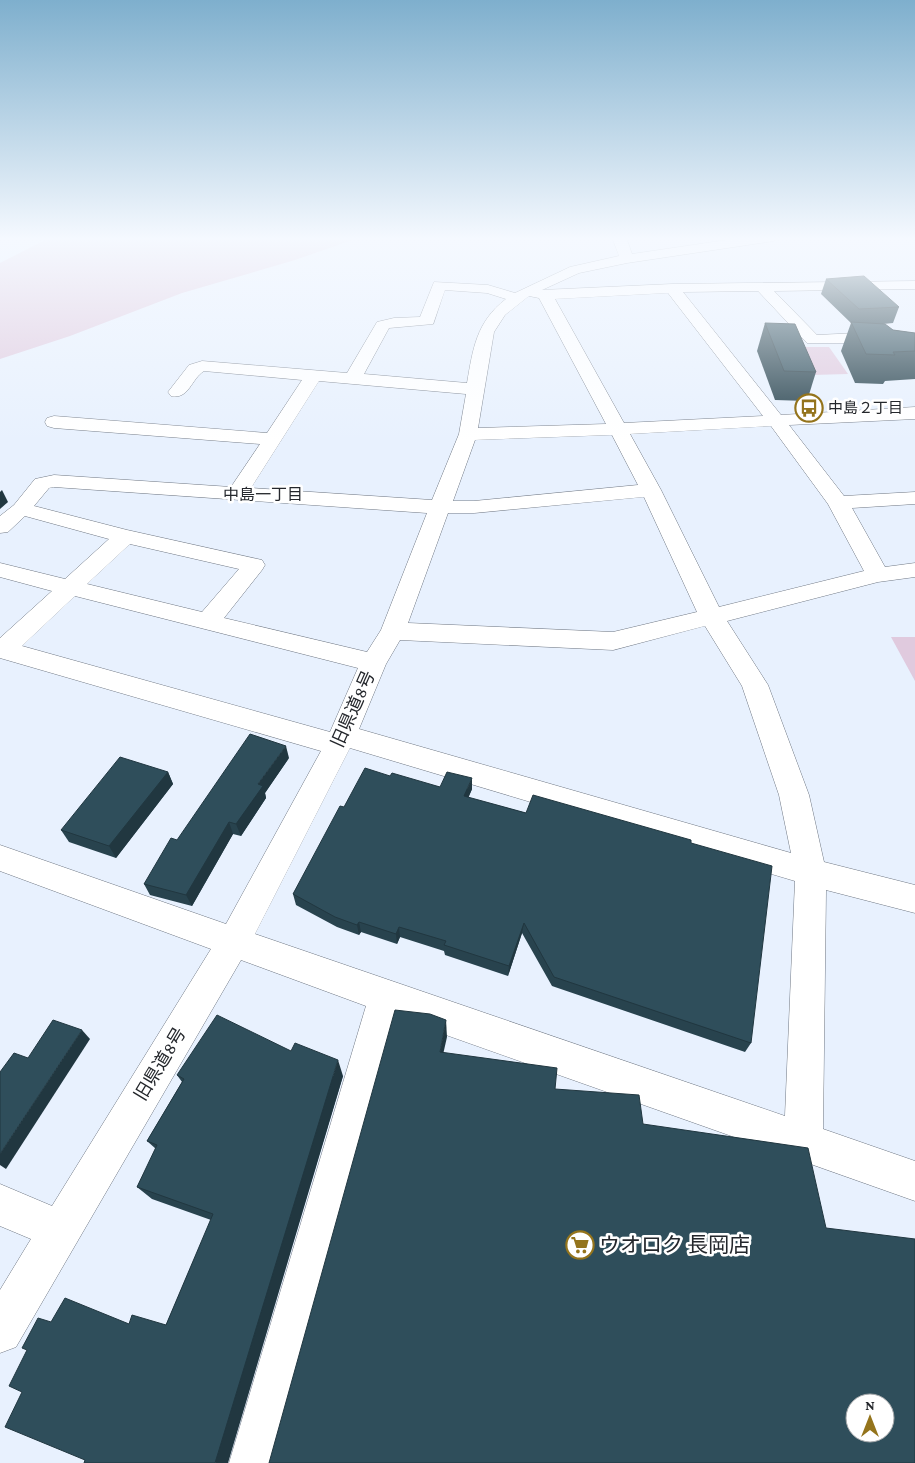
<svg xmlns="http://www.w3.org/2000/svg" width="915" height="1463" viewBox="0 0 915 1463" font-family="'Crimson Pro','Noto Sans JP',serif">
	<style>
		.green { fill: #e0cade }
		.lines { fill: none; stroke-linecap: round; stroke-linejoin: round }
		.minor-casing { stroke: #707884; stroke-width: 1 }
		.minor { fill: #fff; fill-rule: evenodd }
		.wall { fill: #28434e }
		.shaded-wall { fill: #213740 }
		.building { fill: #2f4e5b; stroke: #213740; fill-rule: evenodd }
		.labels { text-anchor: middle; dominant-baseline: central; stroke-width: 5; stroke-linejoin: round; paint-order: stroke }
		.far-poi-label { font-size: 15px; fill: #24272c; stroke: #fff; text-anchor: start }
		.far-neighbourhood-label { font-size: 16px; fill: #24272c; stroke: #fff }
		.street-label { font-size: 18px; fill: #24272c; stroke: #fff }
		.near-poi-label { font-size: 21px; fill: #24272c; stroke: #fff; text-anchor: start }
	</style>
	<rect width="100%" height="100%" fill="#e8f1fe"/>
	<!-- green -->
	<g class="green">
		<polygon points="51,237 361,237 295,260 182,293 70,336 0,359 0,263"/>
		<polygon points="797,347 829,347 848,374 812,375"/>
		<polygon points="891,637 915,637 915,681"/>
	</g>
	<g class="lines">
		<!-- minor casing -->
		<g class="minor-casing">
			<path id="minor" d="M612 237H626L632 254 747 237H781L774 241 627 263 579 273 542 290 672 284 915 281V289L774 291 817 335 858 333 883 339 893 349 915 351V361L882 357 871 346 858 343H807L758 291 683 292 781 415 915 407V419L789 425 844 496 915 492V504L852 508 885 567 915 563V577L878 582 727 621 768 685 809 795 824 862 915 885V913L826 890 823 1129 915 1161V1201L398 1018 277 1463H229L366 1006 241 960 16 1347 0 1353V1290L31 1239 0 1226V1184L52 1206 211 949 0 871V845L226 924 321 751 0 658V638L52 591 0 577V563L65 579 109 539 25 516 8 532 0 533V516L14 505 35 479 54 475 231 487 260 444 54 428 47 426 45 422 47 418 54 416 267 433 302 380 204 371C191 379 189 400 171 396L168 392 189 365 202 361 347 373 377 322 394 318 420 317 434 282 488 285 515 293 570 267 619 256ZM445 290 487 293 506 299C476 322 473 349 467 383L364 374 389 328 433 324ZM668 293 763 416 624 423 555 299ZM529 296 539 298 606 424 478 428 494 332 505 315ZM319 381 466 394 459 434 432 500 251 488ZM771 426 828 504 864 571 719 607 661 490 630 434ZM612 435 638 485 474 501H453L475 440ZM54 487 427 513 381 630 367 652 224 618 262 570 265 565 262 560 127 530 34 506 49 488ZM644 497 697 612 613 632 408 623 448 513H474ZM130 544 239 569 202 612 87 584ZM75 596 358 668 330 732 22 646ZM705 626 742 686 779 795 791 853 359 729 386 664 400 640 613 650ZM350 748 795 881 785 1116 255 934Z"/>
		</g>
		<!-- minor -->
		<use href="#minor" class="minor"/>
	</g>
	<!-- wall -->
	<g class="wall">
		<polygon points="826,279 899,307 893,323 883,324 893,330 915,333 915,379 885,381 883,384 855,383 841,351 851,323 821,294"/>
		<polygon points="765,323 816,372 807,401 775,400 757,351"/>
		<polygon points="289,758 265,793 266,798 241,836 233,834 192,906 150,895 144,884"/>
		<polygon points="168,772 173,784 116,858 69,842 61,830"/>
		<polygon points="390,776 440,787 472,789 468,798 526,813 691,843 751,1043 745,1052 552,986 522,933 508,976 445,955 444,951 400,937 397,944 361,932 359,935 337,927 296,905 293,894 344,807"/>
		<polygon points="177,1075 343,1076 227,1462 85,1460 22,1392 51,1322 166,1325 211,1220 152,1199 137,1187 156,1149 147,1141 182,1082"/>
	</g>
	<!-- shaded-wall -->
	<g class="shaded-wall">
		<polygon points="2,490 8,502 0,509 0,492"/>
		<polygon points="286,746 289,758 265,793 266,798 241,836 236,824 258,784"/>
		<polygon points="168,772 173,784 116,858 109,846"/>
		<polygon points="472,778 472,789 464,808 464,796"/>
		<polygon points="229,822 233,834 192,906 186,895"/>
		<polygon points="359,922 361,932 359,935 357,925"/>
		<polygon points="524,923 522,933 508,976 509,966"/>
		<polygon points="399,927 400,937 397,944 396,934"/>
		<polygon points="446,1020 447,1037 440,1068 440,1052"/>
		<polygon points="82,1030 90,1039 6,1169 0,1165 0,1154"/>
		<polygon points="338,1060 343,1076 228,1463 215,1463"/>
	</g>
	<!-- building -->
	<g class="building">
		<polygon points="864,276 899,307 859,309 826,279"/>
		<polygon points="851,322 885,324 893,330 915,333 915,351 893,352 895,355 866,354"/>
		<polygon points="765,323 795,324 816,372 784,371"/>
		<polygon points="250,734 286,746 258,784 263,786 236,824 229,822 186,895 144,884 171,838 177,840"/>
		<polygon points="120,757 168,772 109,846 61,830"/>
		<polygon points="365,768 390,776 392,773 440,787 447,772 472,778 464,796 526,813 533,795 691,840 691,843 772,866 751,1043 554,977 524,923 509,966 444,945 446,941 399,927 396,934 359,922 357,925 335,917 293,894 340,806 344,807"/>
		<path d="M395 1010 430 1014 446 1020 440 1052 557 1068 555 1089 639 1095 643 1124 808 1148 826 1228 915 1239V1463H269ZM855 1403H885V1433H855Z"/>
		<polygon points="217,1015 291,1051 295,1043 338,1060 215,1463 84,1463 85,1460 5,1427 22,1392 9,1386 27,1350 22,1348 38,1318 51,1322 65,1298 129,1324 132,1315 166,1325 213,1214 137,1187 157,1145 147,1141 184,1079 177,1075"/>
		<polygon points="53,1020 82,1030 0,1154 0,1072 14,1053 28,1058"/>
	</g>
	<!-- sky -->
	<linearGradient id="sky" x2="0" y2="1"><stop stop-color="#7eafcd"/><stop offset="0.54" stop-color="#f5f9ff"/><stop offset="1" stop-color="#f5f9ff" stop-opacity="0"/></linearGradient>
	<rect width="915" height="442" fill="url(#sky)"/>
	<!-- icons -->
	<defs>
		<g id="bus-ring" transform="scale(1.4375)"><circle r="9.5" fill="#fff" stroke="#94741c" stroke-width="1.5"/><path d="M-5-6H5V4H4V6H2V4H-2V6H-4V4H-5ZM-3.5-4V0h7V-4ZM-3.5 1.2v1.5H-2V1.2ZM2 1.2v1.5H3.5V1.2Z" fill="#94741c"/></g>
		<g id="supermarket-ring" transform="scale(1.4375)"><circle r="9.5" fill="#fff" stroke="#94741c" stroke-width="1.5"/><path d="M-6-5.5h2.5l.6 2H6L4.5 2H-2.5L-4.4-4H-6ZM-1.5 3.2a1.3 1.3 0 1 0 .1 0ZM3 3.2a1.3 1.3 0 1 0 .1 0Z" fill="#94741c"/></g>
	</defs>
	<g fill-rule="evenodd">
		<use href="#bus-ring" x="809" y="408"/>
		<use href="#supermarket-ring" x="580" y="1245"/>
	</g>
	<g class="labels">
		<!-- far-poi labels -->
		<g class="far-poi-label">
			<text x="828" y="408">中島２丁目</text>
		</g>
		<!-- far-neighbourhood labels -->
		<g class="far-neighbourhood-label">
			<text x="263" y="494">中島一丁目</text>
		</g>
		<!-- street labels -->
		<g class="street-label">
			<text transform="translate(353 709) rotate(-66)">旧県道8号</text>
			<text transform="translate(160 1064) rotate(-59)">旧県道8号</text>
		</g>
		<!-- near-poi labels -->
		<g class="near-poi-label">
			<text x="599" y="1245">ウオロク 長岡店</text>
		</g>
	</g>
	<!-- north arrow -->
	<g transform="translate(870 1418)"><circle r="24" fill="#ffffff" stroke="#a7a9ab"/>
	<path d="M0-4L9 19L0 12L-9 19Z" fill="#94741c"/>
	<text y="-8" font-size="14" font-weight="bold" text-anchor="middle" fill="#24272c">N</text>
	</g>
</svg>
